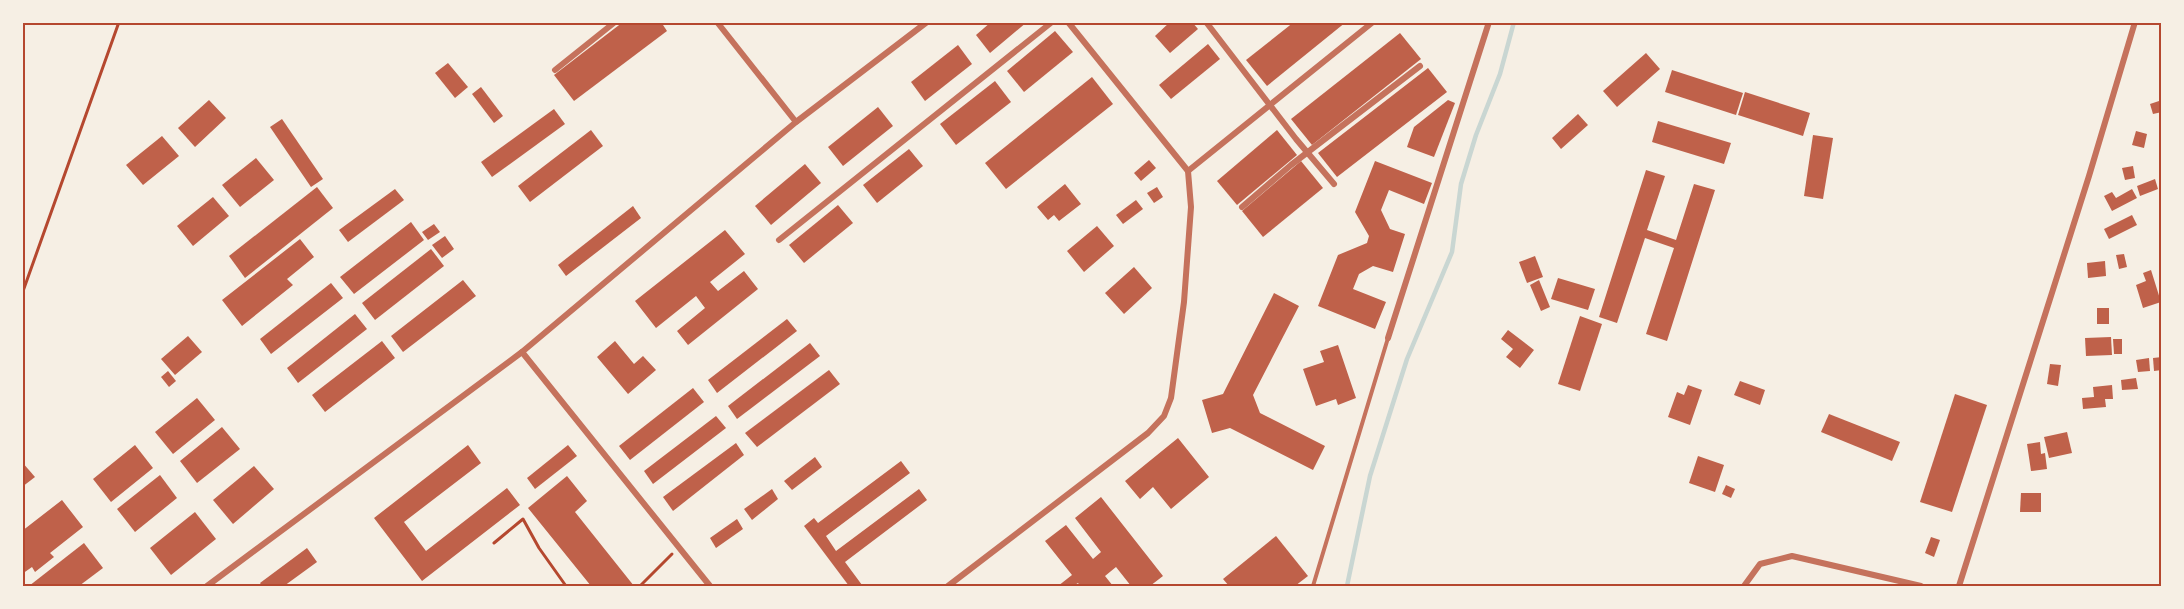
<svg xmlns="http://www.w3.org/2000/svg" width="2184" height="609" viewBox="0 0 2184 609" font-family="Cabin,sans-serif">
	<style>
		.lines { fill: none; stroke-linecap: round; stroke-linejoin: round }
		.stream { stroke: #c9d6d2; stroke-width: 4.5 }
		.building { fill: #bf614a }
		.path { stroke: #b5482f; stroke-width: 3 }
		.service { stroke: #c5725c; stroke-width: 4 }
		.minor { stroke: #c5725c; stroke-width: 6 }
		.neatline { fill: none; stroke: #b5482f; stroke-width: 2 }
	</style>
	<rect width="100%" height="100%" fill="#f6efe4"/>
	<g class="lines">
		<!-- stream -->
		<polyline class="stream" points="1347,586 1370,476 1407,359 1452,252 1461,184 1476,135 1500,74 1514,22"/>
	</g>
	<!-- building -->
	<g class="building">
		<polygon points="623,22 661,22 667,31 574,101 554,75"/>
		<polygon points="991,22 1027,22 990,53 976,35"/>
		<polygon points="1170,22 1192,22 1198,29 1170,53 1155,36"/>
		<polygon points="1294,22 1346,22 1267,86 1246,60"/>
		<polygon points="1055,31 1073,52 1024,92 1007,71"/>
		<polygon points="1400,33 1421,59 1312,145 1291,119"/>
		<polygon points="1208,44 1220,59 1171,99 1159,85"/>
		<polygon points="958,45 972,64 925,101 911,82"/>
		<polygon points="1646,53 1660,69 1617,107 1603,91"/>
		<polygon points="448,63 468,87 455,98 435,73"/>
		<polygon points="1428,68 1447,92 1337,177 1318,153"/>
		<polygon points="1672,70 1743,93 1736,115 1665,92"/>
		<polygon points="1092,77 1113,104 1006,189 985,163"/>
		<polygon points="995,81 1011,102 956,145 940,124"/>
		<polygon points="481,87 503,116 494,123 472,94"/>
		<polygon points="1745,92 1810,113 1803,136 1738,115"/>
		<polygon points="209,100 226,118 195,147 178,128"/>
		<polygon points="1448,100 1455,103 1434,157 1407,147 1414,127"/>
		<polygon points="2162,100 2162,112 2153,114 2150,104"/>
		<polygon points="878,107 893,126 843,166 828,147"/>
		<polygon points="554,109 565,124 492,177 481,162"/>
		<polygon points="1578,114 1588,125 1561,149 1552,138"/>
		<polygon points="282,119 323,179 311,187 270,127"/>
		<polygon points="1658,121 1731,143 1724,164 1652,142"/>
		<polygon points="591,130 603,146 530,202 518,186"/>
		<polygon points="1277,130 1297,155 1237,205 1217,181"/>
		<polygon points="2136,131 2147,134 2144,148 2132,145"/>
		<polygon points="1813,135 1833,138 1823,199 1804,196"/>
		<polygon points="162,136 179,156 143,185 126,165"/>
		<polygon points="909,149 923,166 877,203 863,185"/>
		<polygon points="256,158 274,180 240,207 222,185"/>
		<polygon points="1149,160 1156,168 1141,181 1134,173"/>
		<polygon points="1301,161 1323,188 1263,237 1242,211"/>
		<polygon points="1375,161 1432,183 1424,204 1389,190 1381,210 1390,229 1405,234 1393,272 1373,266 1359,274 1353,289 1386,302 1375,329 1318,306 1338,255 1367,243 1369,236 1355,212"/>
		<polygon points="805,164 821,183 771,225 755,206"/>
		<polygon points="2133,166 2135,178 2125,180 2122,168"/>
		<polygon points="1646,170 1665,176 1647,230 1676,240 1694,184 1715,190 1667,341 1646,334 1674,248 1645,238 1617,323 1599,317"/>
		<polygon points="2155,179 2158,189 2140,196 2137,186"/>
		<polygon points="1065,184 1081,204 1059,221 1054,215 1048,220 1037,207"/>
		<polygon points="317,187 333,208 245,278 229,256"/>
		<polygon points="1157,187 1163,197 1154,203 1147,193"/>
		<polygon points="395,189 404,200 348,242 339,230"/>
		<polygon points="2132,189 2137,198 2112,211 2104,196 2112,192 2116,198"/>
		<polygon points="213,197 229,216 193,246 177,226"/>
		<polygon points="1136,200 1143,209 1123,224 1116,215"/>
		<polygon points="838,205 853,223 804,263 789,245"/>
		<polygon points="633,206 641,218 566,276 558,265"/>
		<polygon points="2132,215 2137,225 2109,239 2104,229"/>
		<polygon points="411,222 424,240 354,294 340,277"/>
		<polygon points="434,224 440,232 428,240 422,232"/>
		<polygon points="1097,226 1114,246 1084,272 1067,251"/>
		<polygon points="725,230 745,254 710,282 718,291 744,271 758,289 688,345 677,331 705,308 696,296 656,328 635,301"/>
		<polygon points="445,236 454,249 442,258 432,245"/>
		<polygon points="300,239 314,257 287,279 293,285 242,326 222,300"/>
		<polygon points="431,249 444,266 375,320 362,303"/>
		<polygon points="2124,254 2127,267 2119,269 2116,255"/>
		<polygon points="1535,256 1543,277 1527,283 1519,262"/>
		<polygon points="2105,261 2106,276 2088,278 2087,263"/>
		<polygon points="1134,267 1152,288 1124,314 1105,293"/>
		<polygon points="2151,270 2161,302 2143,308 2136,285 2146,281 2143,273"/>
		<polygon points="1558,278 1595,289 1588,310 1551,299"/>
		<polygon points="463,280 476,296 403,352 391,336"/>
		<polygon points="1539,280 1550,307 1541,311 1530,285"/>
		<polygon points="331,283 343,298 271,354 260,339"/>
		<polygon points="1274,293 1299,306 1253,395 1260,413 1325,446 1313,470 1230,428 1212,433 1202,400 1223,394"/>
		<rect x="2097" y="308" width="12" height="16"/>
		<polygon points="355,314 367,329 298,383 287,368"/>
		<polygon points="1580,316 1602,324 1580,391 1558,384"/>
		<polygon points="787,319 797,331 717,393 708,380"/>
		<polygon points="1508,330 1534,350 1520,368 1506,357 1513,349 1501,339"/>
		<polygon points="188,336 202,352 175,375 161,359"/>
		<polygon points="2111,337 2112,355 2086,356 2085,338"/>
		<polygon points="2113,339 2122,339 2122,354 2114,354"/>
		<polygon points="382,341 395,358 325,412 312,395"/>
		<polygon points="615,341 634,364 643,356 656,370 628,394 597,357"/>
		<polygon points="810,343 820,356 737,419 728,406"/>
		<polygon points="1338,345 1356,398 1338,405 1336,399 1316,406 1303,369 1324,362 1320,351"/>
		<polygon points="2162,357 2162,370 2154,371 2153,358"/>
		<polygon points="2149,358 2150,371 2138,372 2136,360"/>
		<polygon points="2050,364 2061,365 2058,386 2047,384"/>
		<polygon points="829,370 840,384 757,447 745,433"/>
		<polygon points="168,371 176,381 169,387 161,377"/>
		<polygon points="2136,378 2138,389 2122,390 2121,380"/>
		<polygon points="1740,381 1765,390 1760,405 1734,395"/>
		<polygon points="1688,385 1702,390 1690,425 1668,417 1677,392 1684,395"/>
		<polygon points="2112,385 2113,399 2105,399 2106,407 2083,409 2082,398 2094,397 2093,387"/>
		<polygon points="693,388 704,402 630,460 619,446"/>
		<polygon points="1955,394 1987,405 1952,512 1920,502"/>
		<polygon points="197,398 215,420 173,454 155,432"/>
		<polygon points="1829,414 1900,442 1892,461 1821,432"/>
		<polygon points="716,416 726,428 653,484 644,471"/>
		<polygon points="222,427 240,449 197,483 180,461"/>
		<polygon points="2067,432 2072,453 2049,458 2044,437"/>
		<polygon points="1178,438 1209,477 1171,509 1153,487 1140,499 1125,481"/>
		<polygon points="2040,442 2041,454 2045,453 2047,469 2031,471 2027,444"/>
		<polygon points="736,443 744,455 673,511 663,497"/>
		<polygon points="135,445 153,468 111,502 93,479"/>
		<polygon points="468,445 481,463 404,522 426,551 507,488 520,505 422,581 374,518"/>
		<polygon points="568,445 577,456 535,489 527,478"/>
		<polygon points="1698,456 1724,465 1715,492 1689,483"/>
		<polygon points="815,457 822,467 792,490 784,481"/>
		<polygon points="901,461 910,473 826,536 836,551 919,489 927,500 845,562 862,585 849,586 804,526 814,518 818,523"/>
		<polygon points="22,462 35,477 22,487"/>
		<polygon points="254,466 274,489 233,524 213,500"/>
		<polygon points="160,475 177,498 135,532 117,509"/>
		<polygon points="567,476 587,501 575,512 634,586 591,586 528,508"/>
		<polygon points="1726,485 1735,489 1731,498 1722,494"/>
		<polygon points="772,489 778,499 752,520 744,509"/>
		<polygon points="2021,493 2041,493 2041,512 2020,512"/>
		<polygon points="1101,497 1163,576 1150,586 1131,586 1116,567 1105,576 1113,586 1080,586 1078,583 1073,586 1058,586 1072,575 1045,541 1066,525 1093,559 1101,552 1075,518"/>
		<polygon points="62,500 83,527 50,553 54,557 35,572 32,567 22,574 22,531"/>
		<polygon points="195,512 216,539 171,575 150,548"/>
		<polygon points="737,519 743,529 716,548 710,538"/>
		<polygon points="1276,536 1308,576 1295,586 1229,586 1223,579"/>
		<polygon points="1931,537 1940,540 1934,557 1925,553"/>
		<polygon points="84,543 103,568 79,586 29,586"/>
		<polygon points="307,548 317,562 284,586 262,586 260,583"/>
	</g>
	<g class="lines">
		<!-- path -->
		<g class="path">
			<polyline points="22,294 119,22"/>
			<polyline points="494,543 523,519 539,548 566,586"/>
			<polyline points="640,586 672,554"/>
		</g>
		<!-- service -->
		<polyline class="service" points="1313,586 1388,338"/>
		<!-- minor -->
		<g class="minor">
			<polyline points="717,22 796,122"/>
			<polyline points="1206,22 1296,139 1334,184"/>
			<polyline points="555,70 615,22"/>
			<polyline points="1188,171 1373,22"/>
			<polyline points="1242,207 1291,165 1420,66"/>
			<polyline points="779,240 1052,22"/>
			<polyline points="1388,338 1489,22"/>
			<polyline points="522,352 710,586"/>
			<polyline points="207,586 522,352 796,122 927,22"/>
			<polyline points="948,586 1148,433 1164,416 1171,398 1184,302 1191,207 1188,171 1068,22"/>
			<polyline points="1744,586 1760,564 1792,556 1921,586"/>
			<polyline points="1959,586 2089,176 2135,22"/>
		</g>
	</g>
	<!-- border -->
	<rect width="2184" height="609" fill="none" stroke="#f6efe4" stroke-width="48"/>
	<rect x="24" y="24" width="2136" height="561" class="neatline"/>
</svg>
